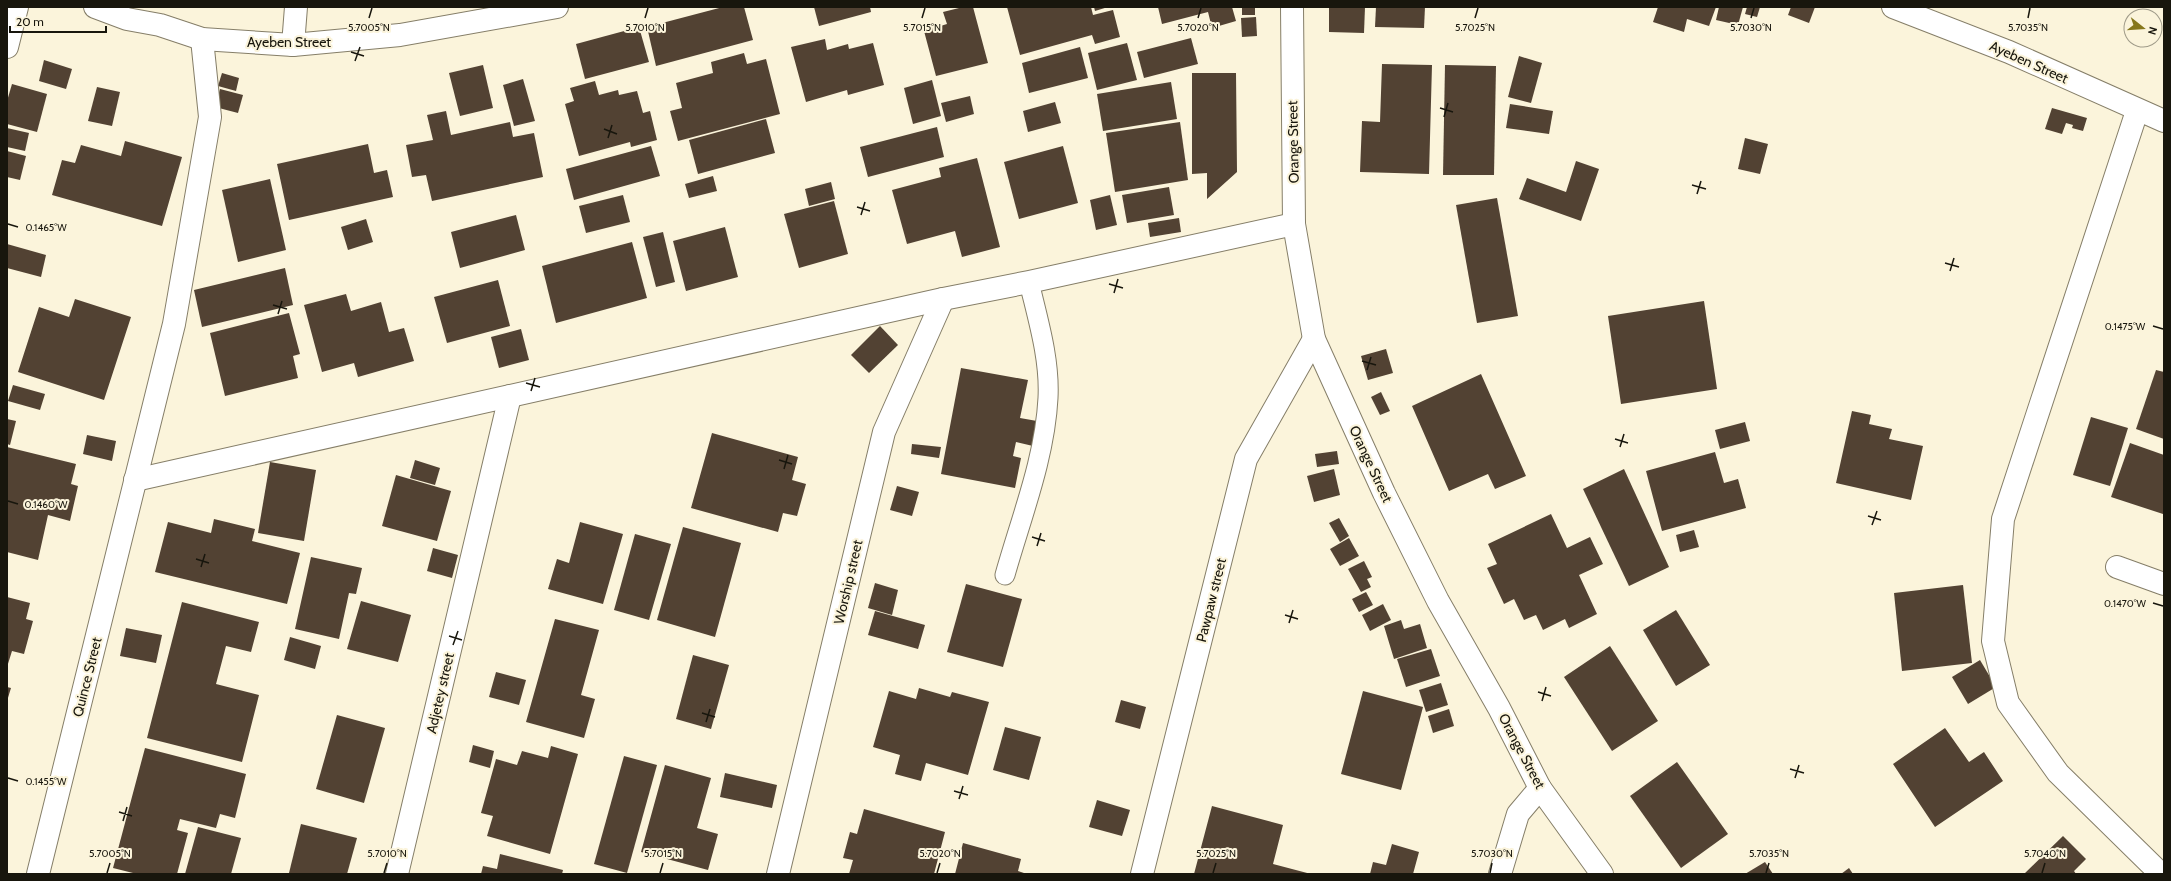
<svg xmlns="http://www.w3.org/2000/svg" width="2171" height="881" viewBox="0 0 2171 881" font-family="Cabin,sans-serif">
	<style>
		.building { fill: #524233 }
		.lines { fill: none; stroke-linecap: round; stroke-linejoin: round }
		.service-casing { stroke: #857e68; stroke-width: 21 }
		.minor-casing { stroke: #857e68; stroke-width: 24 }
		.tertiary-casing { stroke: #857e68; stroke-width: 24 }
		.service { stroke: #fff; stroke-width: 19 }
		.minor { stroke: #fff; stroke-width: 22 }
		.tertiary { stroke: #fff; stroke-width: 22 }
		.ticks { fill: none; stroke: #18160d; stroke-width: 1.5 }
		.labels { text-anchor: middle; dominant-baseline: central; stroke-width: 4; stroke-linejoin: round; paint-order: stroke }
		.street-label { font-size: 14px; fill: #18160d; stroke: #fbf4db }
		.ticks-label { font-size: 10px; text-anchor: middle; fill: #18160d; stroke: #fbf4db; stroke-width: 4; stroke-linejoin: round; paint-order: stroke }
	</style>
	<rect width="100%" height="100%" fill="#fbf4db"/>
	<!-- building -->
	<g class="building">
		<polygon points="723,7 744,7 753,40 656,66 647,27"/>
		<polygon points="814,7 870,7 871,12 819,26"/>
		<polygon points="963,7 973,7 988,63 936,76 924,31 947,24 943,12"/>
		<polygon points="1007,7 1091,7 1093,15 1113,10 1120,37 1095,44 1092,35 1020,55"/>
		<polygon points="1094,7 1108,7 1095,11"/>
		<polygon points="1158,7 1232,7 1236,21 1212,28 1208,12 1162,24"/>
		<rect x="1242" y="7" width="13" height="8"/>
		<polygon points="1329,7 1365,7 1364,33 1329,32"/>
		<polygon points="1376,7 1425,7 1424,28 1375,27"/>
		<polygon points="1658,7 1716,7 1709,26 1687,19 1684,32 1653,22"/>
		<polygon points="1719,7 1743,7 1738,25 1716,20"/>
		<polygon points="1747,7 1760,7 1757,17 1745,14"/>
		<polygon points="1791,7 1815,7 1809,23 1788,15"/>
		<polygon points="1256,17 1257,36 1242,37 1241,18"/>
		<polygon points="639,27 649,62 585,79 576,44"/>
		<polygon points="1191,38 1198,64 1144,78 1137,52"/>
		<polygon points="825,39 827,50 848,44 849,49 873,43 884,85 848,95 847,90 806,102 791,47"/>
		<polygon points="1127,43 1137,80 1097,90 1088,53"/>
		<polygon points="1080,47 1088,78 1029,93 1022,63"/>
		<polygon points="744,53 747,64 766,59 780,114 678,141 670,111 682,108 676,83 713,73 711,62"/>
		<polygon points="1519,56 1542,63 1531,103 1508,97"/>
		<polygon points="44,60 72,69 66,89 39,81"/>
		<polygon points="1382,64 1432,65 1429,174 1360,172 1362,121 1380,122"/>
		<polygon points="483,65 493,108 460,116 449,73"/>
		<polygon points="1445,65 1496,66 1494,175 1443,175"/>
		<polygon points="222,73 239,78 236,91 218,86"/>
		<polygon points="1192,73 1236,73 1237,172 1207,199 1207,173 1192,174"/>
		<polygon points="523,79 535,121 514,126 503,85"/>
		<polygon points="932,80 941,116 913,124 904,88"/>
		<polygon points="595,81 599,95 618,90 619,95 637,91 643,113 650,111 657,140 631,147 630,142 579,156 565,104 574,101 570,88"/>
		<polygon points="1171,82 1177,119 1103,131 1097,94"/>
		<polygon points="12,84 47,94 37,132 7,124 7,101"/>
		<polygon points="97,87 120,92 112,126 88,121"/>
		<polygon points="220,89 243,95 238,113 215,107"/>
		<polygon points="970,96 974,114 946,122 941,103"/>
		<polygon points="1055,102 1061,123 1028,132 1023,111"/>
		<polygon points="1510,104 1553,111 1549,134 1506,128"/>
		<polygon points="2052,108 2087,118 2083,131 2072,128 2073,125 2066,123 2062,134 2045,129"/>
		<polygon points="446,111 451,135 510,122 513,137 534,133 543,177 432,201 426,175 412,177 406,145 433,140 427,115"/>
		<polygon points="766,119 775,153 698,174 689,140"/>
		<polygon points="1180,122 1188,180 1115,192 1106,133"/>
		<polygon points="937,127 944,157 868,177 860,147"/>
		<polygon points="7,128 29,133 25,151 7,147"/>
		<polygon points="1745,138 1768,144 1760,174 1738,169"/>
		<polygon points="125,141 182,157 162,226 52,195 62,160 75,163 81,145 121,156"/>
		<polygon points="368,144 374,173 387,170 393,197 289,220 277,164"/>
		<polygon points="651,146 660,176 574,200 566,169"/>
		<polygon points="1063,146 1078,203 1019,219 1004,162"/>
		<polygon points="7,151 26,156 20,180 7,177"/>
		<polygon points="977,158 1000,247 962,257 955,231 907,244 892,190 941,177 939,168"/>
		<polygon points="1576,161 1599,169 1581,221 1519,199 1527,178 1566,192"/>
		<polygon points="713,176 717,191 689,198 685,184"/>
		<polygon points="270,179 286,250 238,262 222,190"/>
		<polygon points="831,182 835,199 809,206 805,189"/>
		<polygon points="1169,187 1174,215 1127,223 1122,195"/>
		<polygon points="623,195 630,222 586,233 579,206"/>
		<polygon points="1110,195 1117,225 1096,230 1090,200"/>
		<polygon points="1497,198 1518,316 1477,323 1456,205"/>
		<polygon points="834,201 848,254 799,268 784,214"/>
		<polygon points="516,215 525,250 460,268 451,232"/>
		<polygon points="1179,218 1181,232 1150,237 1148,223"/>
		<polygon points="366,219 373,242 348,250 341,227"/>
		<polygon points="725,227 738,277 686,291 673,241"/>
		<polygon points="663,232 675,282 656,287 643,237"/>
		<polygon points="632,242 647,298 556,323 542,266"/>
		<polygon points="7,244 46,255 41,277 7,268"/>
		<polygon points="285,268 293,305 202,327 194,290"/>
		<polygon points="498,280 510,326 447,343 434,297"/>
		<polygon points="346,294 351,311 381,302 389,332 404,328 414,361 358,377 354,363 322,372 304,305"/>
		<polygon points="75,299 131,317 104,400 18,372 39,307 69,317"/>
		<polygon points="1704,301 1717,389 1621,404 1608,316"/>
		<polygon points="289,313 300,354 293,356 298,378 225,396 210,333"/>
		<polygon points="880,326 898,345 869,373 851,355"/>
		<polygon points="521,329 529,360 499,368 491,337"/>
		<polygon points="1386,349 1393,373 1368,380 1361,356"/>
		<polygon points="961,368 1028,380 1020,418 1037,421 1033,446 1016,442 1013,456 1021,458 1015,488 941,474"/>
		<polygon points="2156,370 2164,372 2164,439 2136,429"/>
		<polygon points="1481,374 1526,476 1495,489 1488,474 1449,491 1412,406"/>
		<polygon points="13,385 45,394 40,410 8,401"/>
		<polygon points="1381,392 1390,411 1380,415 1371,397"/>
		<polygon points="1852,411 1871,415 1869,424 1892,429 1889,439 1923,446 1911,500 1836,483"/>
		<polygon points="2091,417 2128,428 2110,486 2073,475"/>
		<polygon points="7,419 16,421 10,445 7,444"/>
		<polygon points="1745,422 1750,441 1720,449 1715,430"/>
		<polygon points="712,433 798,457 792,480 806,484 797,516 783,513 778,532 691,508"/>
		<polygon points="87,435 116,441 112,461 83,454"/>
		<polygon points="2130,443 2164,455 2163,514 2111,497"/>
		<polygon points="912,444 941,447 939,458 911,454"/>
		<polygon points="7,447 76,464 71,484 78,486 70,521 48,515 38,560 7,552"/>
		<polygon points="1337,451 1339,464 1317,467 1315,454"/>
		<polygon points="1715,452 1724,483 1738,479 1746,508 1662,531 1646,471"/>
		<polygon points="415,460 440,468 435,485 410,478"/>
		<polygon points="270,462 316,470 304,541 258,533"/>
		<polygon points="1334,469 1340,495 1314,502 1307,476"/>
		<polygon points="1624,469 1669,567 1629,586 1583,489"/>
		<polygon points="396,475 451,491 437,541 382,526"/>
		<polygon points="897,486 919,492 912,516 890,510"/>
		<polygon points="1551,514 1567,548 1590,537 1603,564 1579,575 1597,614 1569,628 1565,619 1543,630 1536,615 1524,620 1514,599 1504,604 1487,568 1497,564 1488,544"/>
		<polygon points="1339,518 1349,536 1340,542 1329,523"/>
		<polygon points="214,519 255,529 252,541 300,553 287,604 155,572 168,522 211,533"/>
		<polygon points="580,522 623,534 603,604 548,589 557,559 569,563"/>
		<polygon points="683,527 741,543 715,637 657,620"/>
		<polygon points="1694,530 1699,547 1680,552 1676,535"/>
		<polygon points="635,534 671,544 649,620 614,610"/>
		<polygon points="1349,538 1359,556 1340,566 1330,549"/>
		<polygon points="433,548 458,555 452,578 427,571"/>
		<polygon points="311,557 362,568 356,594 349,593 339,639 295,629"/>
		<polygon points="1364,561 1372,577 1367,579 1371,587 1361,592 1348,569"/>
		<polygon points="875,583 898,590 892,615 868,608"/>
		<polygon points="966,584 1022,599 1003,667 947,652"/>
		<polygon points="1963,585 1972,663 1902,671 1894,593"/>
		<polygon points="1366,592 1373,605 1359,612 1352,599"/>
		<polygon points="7,597 30,603 26,619 33,621 24,654 12,651 7,667"/>
		<polygon points="361,601 411,615 398,662 347,649"/>
		<polygon points="182,602 259,622 251,652 226,646 216,684 259,695 242,762 147,738"/>
		<polygon points="1383,604 1391,620 1370,631 1362,615"/>
		<polygon points="1676,610 1710,665 1676,686 1643,630"/>
		<polygon points="875,611 925,625 918,649 868,635"/>
		<polygon points="555,619 599,630 581,695 595,699 584,738 526,722"/>
		<polygon points="1401,620 1404,629 1420,624 1427,648 1394,659 1384,626"/>
		<polygon points="126,628 162,635 156,663 120,656"/>
		<polygon points="290,637 321,646 315,669 284,660"/>
		<polygon points="1610,646 1658,721 1612,751 1564,677"/>
		<polygon points="1431,649 1440,676 1406,687 1397,659"/>
		<polygon points="693,655 729,665 711,729 676,719"/>
		<polygon points="1980,660 1996,687 1968,704 1952,677"/>
		<polygon points="496,672 526,680 519,705 489,697"/>
		<polygon points="1441,683 1448,705 1426,712 1419,690"/>
		<polygon points="7,687 11,688 7,701"/>
		<polygon points="919,688 950,697 952,692 989,702 968,775 926,763 921,781 895,774 900,755 873,747 889,691 916,699"/>
		<polygon points="1363,691 1423,707 1401,790 1341,774"/>
		<polygon points="1121,700 1146,707 1140,729 1115,722"/>
		<polygon points="1449,709 1454,726 1433,733 1428,716"/>
		<polygon points="337,715 385,728 364,803 316,789"/>
		<polygon points="1005,727 1041,737 1029,780 993,770"/>
		<polygon points="1945,728 1969,762 1984,752 2003,781 1935,827 1893,764"/>
		<polygon points="473,745 494,751 490,768 469,762"/>
		<polygon points="551,746 578,754 550,854 487,836 493,816 481,813 496,759 517,765 522,751 548,758"/>
		<polygon points="145,748 246,774 235,818 220,814 216,828 180,819 177,830 188,833 177,874 137,874 113,868"/>
		<polygon points="624,756 657,765 627,873 594,864"/>
		<polygon points="1677,762 1728,834 1681,868 1630,796"/>
		<polygon points="665,765 711,778 697,828 718,834 708,870 641,852"/>
		<polygon points="725,773 777,785 772,808 720,797"/>
		<polygon points="1097,800 1130,810 1122,836 1089,827"/>
		<polygon points="1212,806 1283,825 1273,864 1311,874 1194,874"/>
		<polygon points="864,809 945,832 934,874 849,874 853,860 843,858 850,832 857,834"/>
		<polygon points="301,824 357,838 347,874 289,873"/>
		<polygon points="198,827 241,838 231,874 185,874"/>
		<polygon points="2063,836 2086,859 2074,871 2076,874 2024,874"/>
		<polygon points="963,843 1021,859 1018,871 1027,874 955,874"/>
		<polygon points="1392,844 1419,852 1413,874 1370,874 1373,862 1386,865"/>
		<polygon points="500,854 563,870 562,874 481,874 483,866 497,869"/>
		<polygon points="1765,862 1773,874 1745,874"/>
		<polygon points="1849,868 1853,874 1841,874"/>
	</g>
	<g class="lines">
		<!-- service casing -->
		<g class="service-casing">
			<path id="service" d="M1005 575C1021 518 1045 458 1048 398 1050 359 1038 320 1029 282"/>
		</g>
		<!-- minor casing -->
		<g class="minor-casing">
			<g id="minor">
				<polyline points="1292,7 1294,224 1314,339 1384,493 1438,601 1499,708 1540,788 1602,874"/>
				<polyline points="293,45 296,7"/>
				<polyline points="7,47 17,7"/>
				<polyline points="2137,111 2003,519 1993,641 2008,703 2058,773 2161,874"/>
				<polyline points="135,480 943,299 1029,282 1294,224"/>
				<polyline points="2117,567 2164,584"/>
				<polyline points="38,874 174,324 210,117 202,39"/>
				<polyline points="397,874 510,396"/>
				<polyline points="778,874 884,432 943,299"/>
				<polyline points="1142,874 1246,459 1314,339"/>
				<polyline points="1500,874 1518,814 1540,788"/>
			</g>
		</g>
		<!-- tertiary casing -->
		<g class="tertiary-casing">
			<g id="tertiary">
				<polyline points="95,7 127,19 160,25 202,39 293,45 400,35 557,7"/>
				<polyline points="1893,7 2009,52 2164,121"/>
			</g>
		</g>
		<!-- service -->
		<use href="#service" class="service"/>
		<!-- minor -->
		<use href="#minor" class="minor"/>
		<!-- tertiary -->
		<use href="#tertiary" class="tertiary"/>
	</g>
	<!-- ticks -->
	<path class="ticks" d="M369 18 372 8M645 18 648 8M922 18 925 8M1198 18 1201 8M1475 18 1478 8M1751 18 1754 8M2028 18 2030 8M351 52 364 56M355 61 360 47M1440 108 1453 112M1444 117 1448 103M604 129 617 134M608 138 612 125M1692 185 1706 189M1697 194 1701 181M857 207 870 211M861 215 865 202M8 224 18 227M1945 263 1959 267M1950 271 1954 258M1109 284 1123 288M1114 293 1118 279M273 305 287 309M278 314 282 301M2153 326 2163 329M1362 361 1376 365M1367 370 1371 357M526 383 540 387M531 391 535 378M1615 439 1628 443M1620 447 1624 434M779 460 792 464M784 469 788 455M8 501 18 504M1868 516 1881 520M1872 525 1877 511M1032 537 1045 541M1037 546 1041 533M196 559 209 563M201 567 205 554M2153 603 2163 606M1285 615 1298 619M1289 623 1293 610M449 636 462 640M453 645 458 631M1538 692 1551 696M1542 701 1546 687M702 713 715 717M706 722 710 709M1790 769 1804 773M8 778 18 781M1795 778 1799 765M954 791 968 795M959 799 963 786M119 812 132 816M123 821 127 807M107 873 110 863M384 873 387 863M660 873 663 863M937 873 940 863M1213 873 1216 863M1490 873 1492 863M1766 873 1769 863M2042 873 2045 863"/>
	<g class="labels">
		<!-- street labels -->
		<g class="street-label">
			<text x="289" y="42">Ayeben Street</text>
			<text transform="translate(2029 62) rotate(24)">Ayeben Street</text>
			<text transform="translate(1293 142) rotate(-91)">Orange Street</text>
			<text transform="translate(1371 464) rotate(65)">Orange Street</text>
			<text transform="translate(848 582) rotate(-77)">Worship street</text>
			<text transform="translate(1211 600) rotate(-76)">Pawpaw street</text>
			<text transform="translate(87 677) rotate(-76)">Quince Street</text>
			<text transform="translate(440 693) rotate(-77)">Adjetey street</text>
			<text transform="translate(1522 751) rotate(62)">Orange Street</text>
		</g>
	</g>
	<g class="ticks-label">
		<text x="369" y="31">5.7005°N</text>
		<text x="645" y="31">5.7010°N</text>
		<text x="922" y="31">5.7015°N</text>
		<text x="1198" y="31">5.7020°N</text>
		<text x="1475" y="31">5.7025°N</text>
		<text x="1751" y="31">5.7030°N</text>
		<text x="2028" y="31">5.7035°N</text>
		<text x="46" y="231">0.1465°W</text>
		<text x="2125" y="330">0.1475°W</text>
		<text x="46" y="508">0.1460°W</text>
		<text x="2125" y="607">0.1470°W</text>
		<text x="46" y="785">0.1455°W</text>
		<text x="110" y="857">5.7005°N</text>
		<text x="387" y="857">5.7010°N</text>
		<text x="663" y="857">5.7015°N</text>
		<text x="940" y="857">5.7020°N</text>
		<text x="1216" y="857">5.7025°N</text>
		<text x="1492" y="857">5.7030°N</text>
		<text x="1769" y="857">5.7035°N</text>
		<text x="2045" y="857">5.7040°N</text>
	</g>
	<!-- border -->
	<rect width="2171" height="881" fill="none" stroke="#18160d" stroke-width="16"/>
	<!-- north arrow -->
	<g transform="translate(2143 28) rotate(107)"><circle r="19" fill="#fbf4db" stroke="#a09b89"/>
	<path d="M0-3L7 15L0 10L-7 15Z" fill="#86771b"/>
	<text y="-6" font-size="11" font-weight="bold" text-anchor="middle" fill="#18160d">N</text>
	</g>
	<!-- scale -->
	<path d="M10 26v6h96v-6" fill="none" stroke="#18160d" stroke-width="2"/>
	<text x="16" y="26" font-size="12" fill="#18160d" stroke="#fbf4db" stroke-width="3" paint-order="stroke">20 m</text>
</svg>
